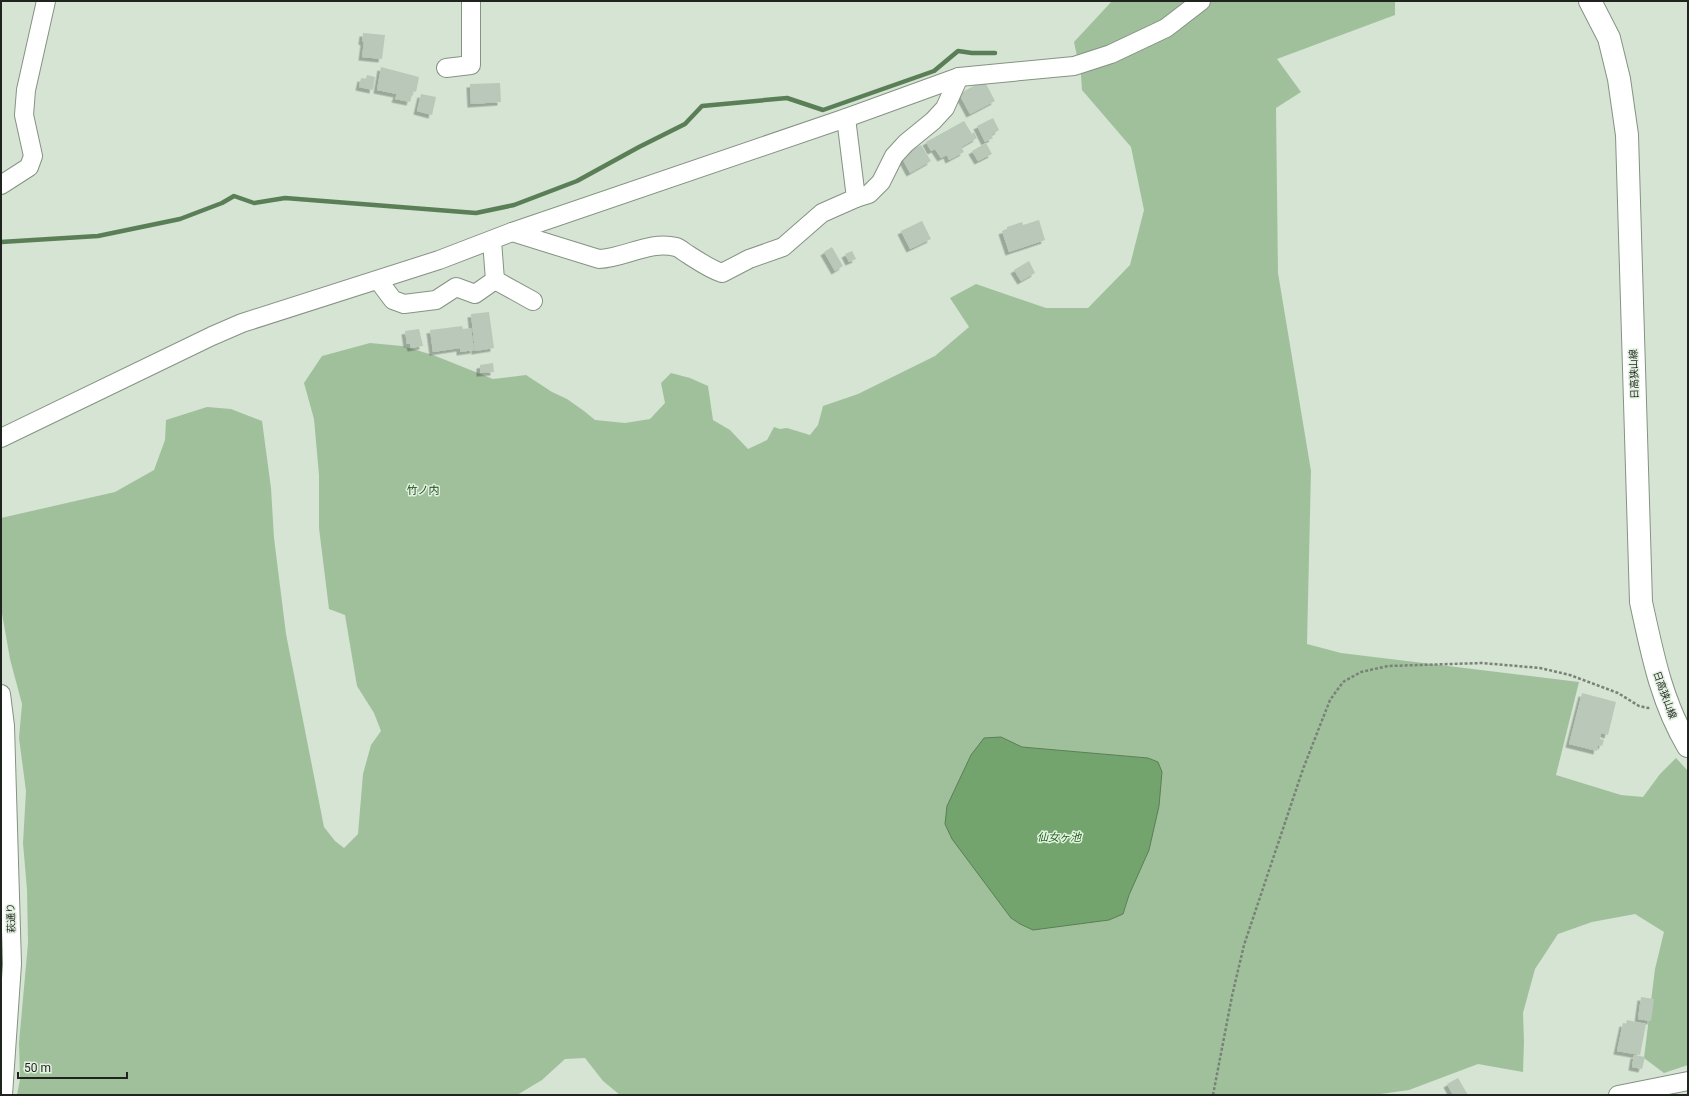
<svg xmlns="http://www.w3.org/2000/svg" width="1689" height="1096" viewBox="0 0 1689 1096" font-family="Roboto,'Noto Sans JP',sans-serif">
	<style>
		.green { fill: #a0c09c; fill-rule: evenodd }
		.water { fill: #74a46e; stroke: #5a7e56 }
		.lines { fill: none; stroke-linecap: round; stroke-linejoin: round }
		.stream { stroke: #5a7e56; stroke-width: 4.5 }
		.building { fill: #b9c8b8; filter: url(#shadow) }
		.minor-casing { stroke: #859383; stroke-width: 20 }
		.major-casing { stroke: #859383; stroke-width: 24 }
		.path { stroke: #788277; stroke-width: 2.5; stroke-dasharray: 3 2; stroke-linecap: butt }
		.minor { stroke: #fff; stroke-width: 18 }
		.major { stroke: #fff; stroke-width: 22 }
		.labels { text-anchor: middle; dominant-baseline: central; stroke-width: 3; stroke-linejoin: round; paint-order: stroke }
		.street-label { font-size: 10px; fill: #1f241e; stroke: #e2f1e0 }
		.neighbourhood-label { font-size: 11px; fill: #194b15; stroke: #e2f1e0 }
		.water-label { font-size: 11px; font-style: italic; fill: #1d6017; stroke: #e2f1e0 }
	</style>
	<defs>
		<filter id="shadow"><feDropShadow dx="-3.5" dy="3.5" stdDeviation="0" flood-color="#0004"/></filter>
	</defs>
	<rect width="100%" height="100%" fill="#d5e4d3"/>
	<!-- green -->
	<path class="green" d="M1112 1H1395V15L1277 59 1301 92 1276 108 1278 273 1311 471 1307 644 1341 653 1579 682 1556 775 1621 795 1643 797 1660 774 1676 758 1688 771V1065L1664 1073 1644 1058 1655 969 1664 932 1635 914 1592 922 1558 934 1535 969 1523 1013 1524 1041 1523 1072 1478 1064 1409 1090 1373 1095H620L603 1081 585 1058 565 1059 542 1080 517 1095H17L20 1079 19 1043 28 943 27 890 23 843 26 791 19 738 22 704 10 659 1 608V518L115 492 154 470 165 440 166 420 207 407 231 409 262 421 271 488 274 538 286 634 324 827 335 841 344 848 358 834 363 774 371 745 381 731 374 713 357 686 345 615 329 609 319 528V475L314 419 304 383 322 356 370 343 402 346 433 355 493 379 526 375 552 392 567 399 584 411 595 420 625 423 650 419 665 403 661 383 671 373 690 378 708 386 713 420 730 430 748 449 767 440 774 427 780 429 787 428 810 435 818 425 823 406 858 394 935 356 969 327 950 298 976 284 1046 308H1088L1130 265 1144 210 1131 147 1082 90 1081 75 1074 42ZM1001 737 1022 747 1148 758 1158 762 1129 895 1123 914 1033 930 1020 924 1011 918Z"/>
	<!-- water -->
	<polygon class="water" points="1001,737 1022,747 1148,758 1158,762 1162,772 1159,806 1149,850 1129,895 1123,914 1109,920 1033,930 1020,924 1011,918 952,839 945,824 947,806 971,755 984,738"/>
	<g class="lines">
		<!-- stream -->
		<polyline class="stream" points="1,242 98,236 180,219 222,203 234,196 254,203 285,198 476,213 514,205 577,181 639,147 685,124 702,106 787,98 823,110 934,71 958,51 972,53 995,53"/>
	</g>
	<!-- building -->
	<g class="building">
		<polygon points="363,33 385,35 382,59 362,57 364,42 362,41"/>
		<polygon points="381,67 419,77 416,92 413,91 410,102 395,99 397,94 377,90"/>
		<polygon points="367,75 375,77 373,90 359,87 361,78 366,79"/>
		<polygon points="984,80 995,101 970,114 959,94"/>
		<polygon points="500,83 501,102 471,104 470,84"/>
		<polygon points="421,94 436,97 432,115 417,111"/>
		<polygon points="993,118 999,130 991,135 993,138 985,142 977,126"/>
		<polygon points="964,121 972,134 974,132 977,138 961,147 964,152 949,160 947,155 941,158 935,149 931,151 926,142"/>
		<polygon points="986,143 992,154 978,161 972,151"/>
		<polygon points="921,145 931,161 910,173 901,156"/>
		<polygon points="1039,220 1045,240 1009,252 1002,231 1007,229 1007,227 1022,222 1023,225"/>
		<polygon points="922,221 931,239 910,249 901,231"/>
		<polygon points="832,247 843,266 835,271 824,252"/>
		<polygon points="852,251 856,259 849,262 845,254"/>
		<polygon points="1029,261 1035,273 1021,281 1014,270"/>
		<polygon points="489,312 494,348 475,351 471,314"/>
		<polygon points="462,326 463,329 471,328 474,350 460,352 460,348 433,352 430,330"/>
		<polygon points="419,329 423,346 411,348 410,344 407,344 405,331"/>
		<polygon points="493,363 494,372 480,373 480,365"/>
		<polygon points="1582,693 1616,702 1608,735 1601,733 1600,739 1604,740 1602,746 1598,745 1597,751 1569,744"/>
		<polygon points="1641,997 1654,999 1651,1021 1638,1019"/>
		<polygon points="1627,1020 1646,1024 1640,1055 1617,1051 1623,1023 1626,1024"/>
		<polygon points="1634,1055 1645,1057 1642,1069 1632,1067"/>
		<polygon points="1458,1078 1468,1095 1453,1095 1447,1084"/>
	</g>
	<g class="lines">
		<!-- minor casing -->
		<g class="minor-casing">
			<g id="minor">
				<polyline points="446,68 471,65 471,1"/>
				<polyline points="1,185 29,167 33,156 24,115 26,90 46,1"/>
				<polyline points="856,198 869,194 881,182 894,156 906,143 933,121 945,108 959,77"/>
				<path d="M512 232 599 259C625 258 650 240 676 247 680 248 685 253 689 255 700 262 710 269 722 273L749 259 783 247 822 213 856 198 846 118"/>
				<polyline points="378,280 393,300 404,304 436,300 456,287 475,294 495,280 492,241"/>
				<polyline points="495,280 533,301"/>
				<polyline points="1,438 212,336 242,323 439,260 512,232 846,118 959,77 1074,66 1111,54 1166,28 1201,1"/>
				<polyline points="1,694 5,726 12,964 3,1095"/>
				<polyline points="1618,1095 1688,1081"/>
			</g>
		</g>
		<!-- major casing -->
		<g class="major-casing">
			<path id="major" d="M1590 1 1609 38 1619 79 1627 135 1641 602C1652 652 1661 701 1688 746"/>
		</g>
		<!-- path -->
		<polyline class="path" points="1213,1095 1232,996 1244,945 1303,769 1330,700 1343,682 1361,672 1388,666 1482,663 1540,668 1570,675 1618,693 1639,706 1648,708 1651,707"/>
		<!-- minor -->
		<use href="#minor" class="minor"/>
		<!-- major -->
		<use href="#major" class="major"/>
	</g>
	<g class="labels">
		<!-- street labels -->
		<g class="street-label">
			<text transform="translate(1634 374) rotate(-92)">日高狭山線</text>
			<text transform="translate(1665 695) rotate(70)">日高狭山線</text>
			<text transform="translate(11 918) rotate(-92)">萩通り</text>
		</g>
		<!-- neighbourhood labels -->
		<g class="neighbourhood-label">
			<text x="423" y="490">竹ノ内</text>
		</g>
		<!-- water labels -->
		<g class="water-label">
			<text x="1059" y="837">仙女ヶ池</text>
		</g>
	</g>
	<!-- border -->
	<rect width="1689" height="1096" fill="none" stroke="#1f241e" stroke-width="4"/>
	<!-- scale -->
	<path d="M18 1072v6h109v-6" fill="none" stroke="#1f241e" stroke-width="2"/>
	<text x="24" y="1072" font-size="12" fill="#1f241e" stroke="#e2f1e0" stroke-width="3" paint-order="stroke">50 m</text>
</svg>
